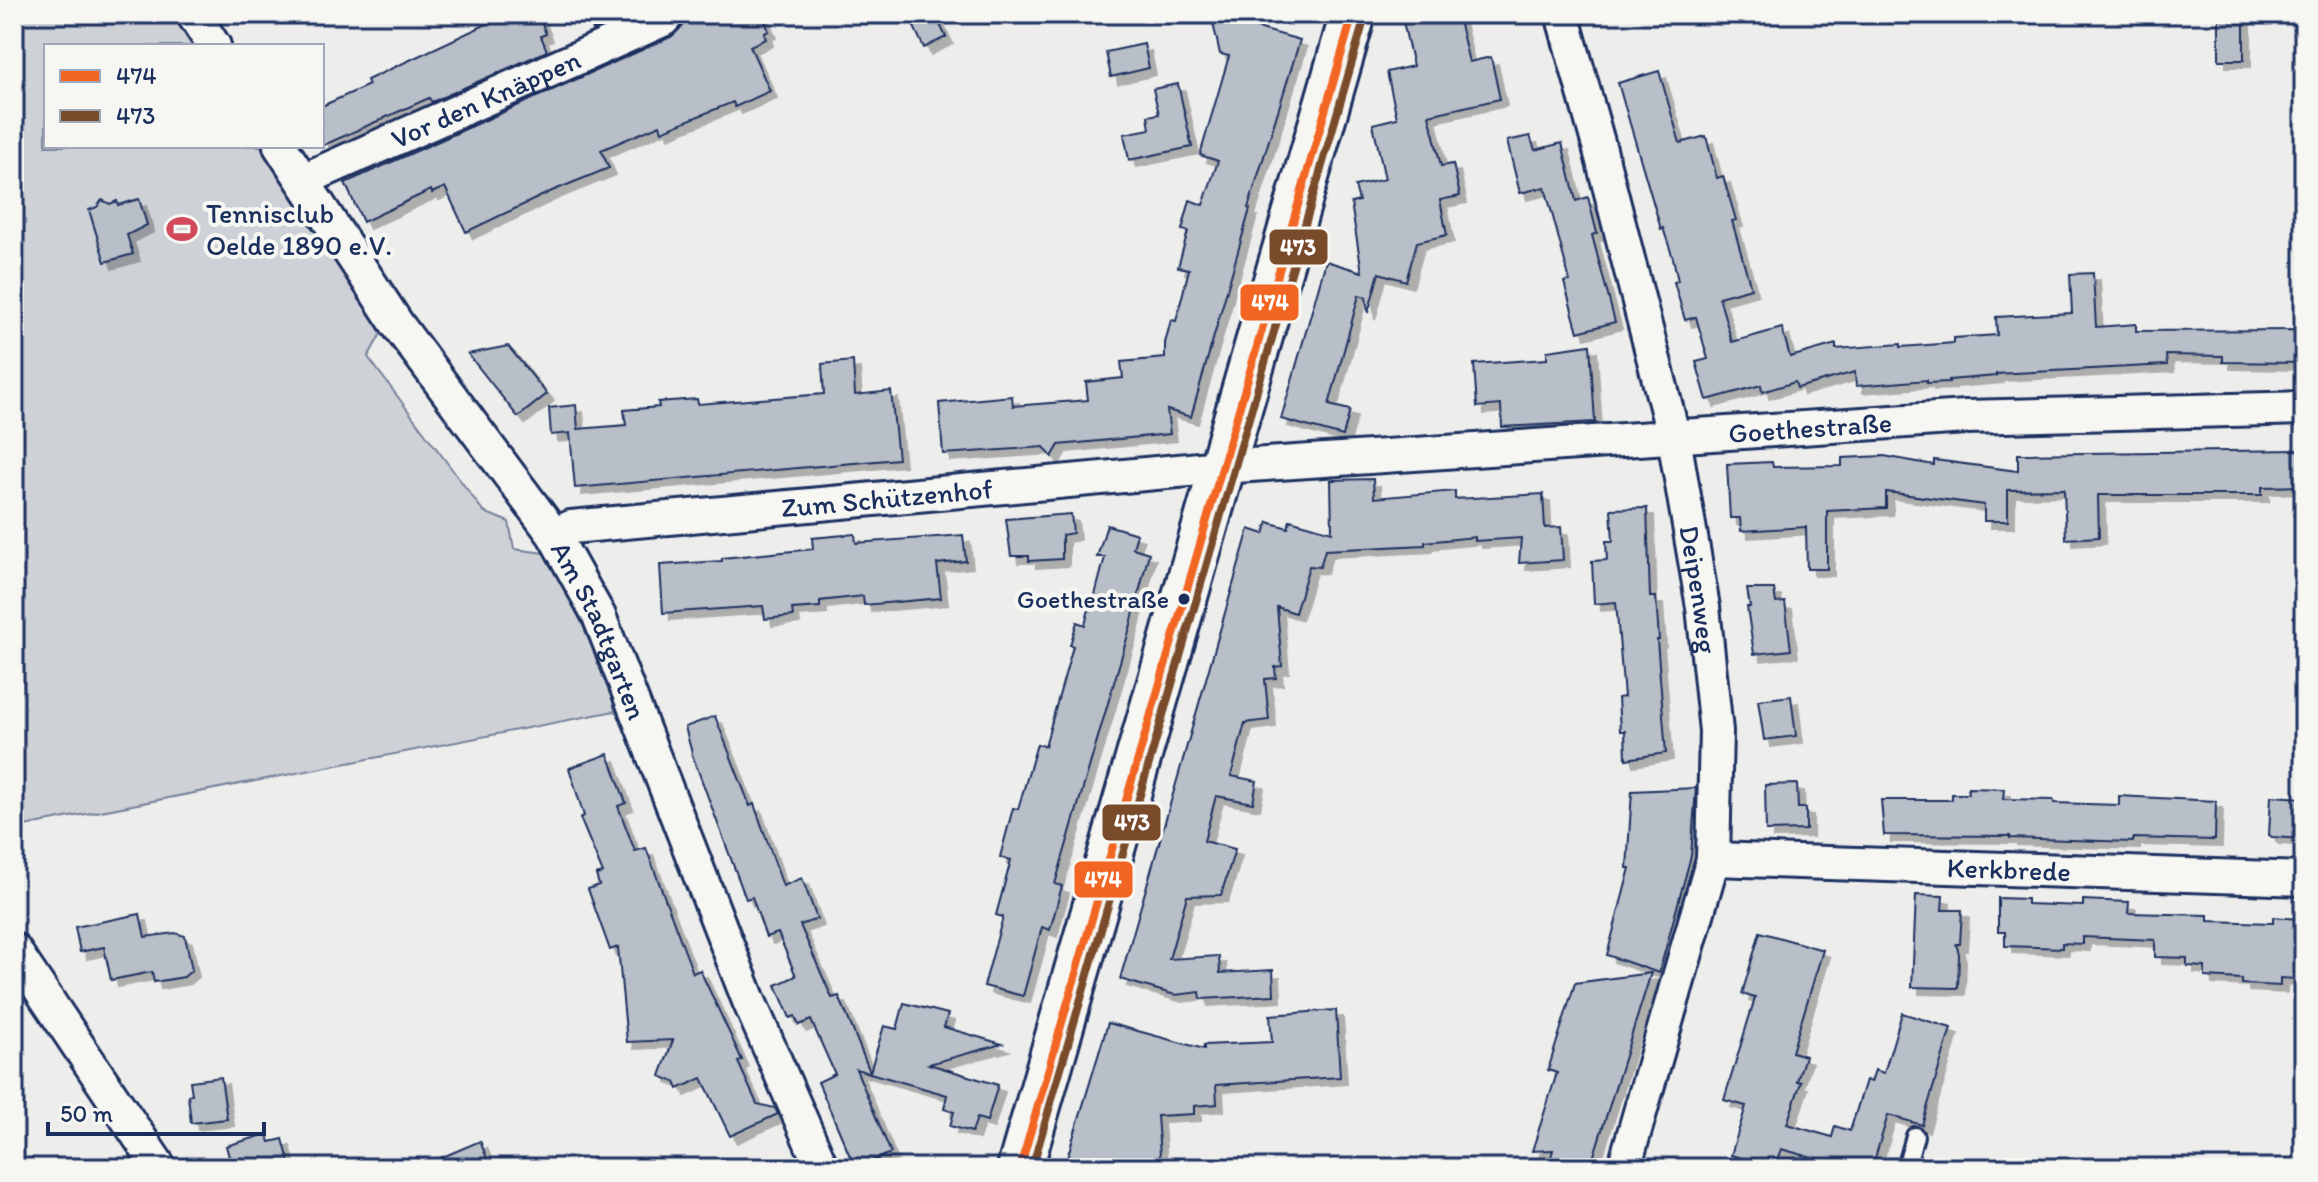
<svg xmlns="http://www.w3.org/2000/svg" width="2318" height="1182" viewBox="0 0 2318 1182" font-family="Itim,sans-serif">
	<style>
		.green { fill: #ced2d7; stroke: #74809a; stroke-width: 2 }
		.building { fill: #b9bfc8; stroke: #1b2f5e; stroke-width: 2; filter: url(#shadow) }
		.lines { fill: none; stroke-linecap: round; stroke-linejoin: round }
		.lane-casing { stroke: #1b2f5e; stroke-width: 22 }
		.street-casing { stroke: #1b2f5e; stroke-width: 38 }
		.secondary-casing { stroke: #1b2f5e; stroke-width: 50 }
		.lane { stroke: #f6f6f2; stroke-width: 16 }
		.street { stroke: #f6f6f2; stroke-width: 32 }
		.secondary { stroke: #f6f6f2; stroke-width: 44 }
		.bus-1-casing { stroke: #f6f6f2; stroke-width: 14 }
		.bus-2-casing { stroke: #f6f6f2; stroke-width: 14 }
		.bus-1 { stroke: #f26522; stroke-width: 8 }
		.bus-2 { stroke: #7a4b2a; stroke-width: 8 }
		.bus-dot { fill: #1b2f5e; stroke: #f6f6f2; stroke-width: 3 }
		.labels { text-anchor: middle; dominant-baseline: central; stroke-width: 8; stroke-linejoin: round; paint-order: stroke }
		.bus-label { font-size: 26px; fill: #1b2f5e; stroke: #f6f6f2; text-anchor: end }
		.street-label { font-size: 28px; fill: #1b2f5e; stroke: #f6f6f2 }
		.poi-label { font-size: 28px; fill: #1b2f5e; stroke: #f6f6f2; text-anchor: start }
		.line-badge { stroke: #f6f6f2; stroke-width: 3 }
		.badge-label { font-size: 22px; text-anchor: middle; font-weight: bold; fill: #fff }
	</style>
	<defs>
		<filter id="shadow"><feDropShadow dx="7" dy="7" stdDeviation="0" flood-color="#0004"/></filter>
	</defs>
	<rect width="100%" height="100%" fill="#edeeec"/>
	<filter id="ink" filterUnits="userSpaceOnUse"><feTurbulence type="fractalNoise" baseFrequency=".0125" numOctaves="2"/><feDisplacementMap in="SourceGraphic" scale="16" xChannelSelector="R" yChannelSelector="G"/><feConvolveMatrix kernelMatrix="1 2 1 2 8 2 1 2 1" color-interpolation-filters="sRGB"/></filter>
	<g filter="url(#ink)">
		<!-- green -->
		<polygon class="green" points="14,14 177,14 197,46 46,46 46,146 263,146 384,328 368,357 484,512 509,522 514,549 552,554 611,690 615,711 14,828"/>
		<!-- building -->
		<g class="building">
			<polygon points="508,14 538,14 546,34 541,36 547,51 432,102 429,98 322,146 322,106 369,85 367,80"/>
			<polygon points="585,14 630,14 593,30"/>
			<polygon points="687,14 762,14 769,31 764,33 766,39 750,46 770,91 735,107 733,102 662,131 660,125 601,150 609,168 552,191 466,232 445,187 432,193 431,190 363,222 345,183 671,37 683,26"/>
			<polygon points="908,14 935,14 946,37 924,48"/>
			<polygon points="1211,14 1251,14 1254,27 1300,40 1248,208 1250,209 1191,417 1167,410 1170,434 1059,445 1052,457 1044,447 943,454 939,403 1012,396 1013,406 1088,400 1086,382 1123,378 1121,362 1165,358 1165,343 1171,320 1176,321 1189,269 1178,267 1188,231 1182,230 1190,200 1203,205 1218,161 1200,155 1229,56 1220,54"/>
			<polygon points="1416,14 1438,14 1439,20 1458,16 1469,62 1491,57 1500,99 1429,115 1441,166 1453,164 1460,196 1440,200 1447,235 1417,242 1406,281 1379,273 1368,313 1366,297 1359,295 1329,405 1350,410 1343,436 1281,419 1326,261 1362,272 1351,203 1359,201 1355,186 1385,179 1373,124 1397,118 1387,72 1413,66 1402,17"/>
			<rect x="2219" y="14" width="25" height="46"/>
			<polygon points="1144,44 1149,68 1111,77 1106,52"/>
			<polygon points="1659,71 1680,143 1706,136 1717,178 1723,176 1736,220 1732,221 1751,288 1719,297 1732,342 1782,328 1790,357 1836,344 1836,349 1901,344 1901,347 1954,343 1954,338 1997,335 1996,317 2072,313 2070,274 2093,273 2096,327 2136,324 2136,331 2304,330 2304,363 2223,362 2223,356 2166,355 2167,365 1996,374 1996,376 1949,380 1949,382 1927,383 1927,380 1856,386 1855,372 1797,388 1795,382 1762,392 1761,385 1707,400 1696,362 1708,359 1696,317 1685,320 1674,282 1678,281 1673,258 1663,228 1661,229 1618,83"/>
			<polygon points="1178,84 1192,147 1129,160 1124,134 1150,129 1148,116 1159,114 1153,89"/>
			<polygon points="1530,136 1535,150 1562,143 1576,201 1588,197 1597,233 1592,235 1615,322 1578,332 1564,282 1570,281 1545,187 1520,193 1507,141"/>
			<polygon points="139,199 147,225 127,235 133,254 105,262 89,210 97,207 102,200 110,204 117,201 118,205"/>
			<polygon points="1590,345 1595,422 1502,427 1501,405 1477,407 1474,364 1547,359 1547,351"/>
			<polygon points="508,346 547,394 518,417 468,354"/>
			<polygon points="853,361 855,395 891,391 898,459 575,488 570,433 551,435 549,408 576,405 578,429 626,425 624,410 659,407 658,402 697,399 698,404 824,394 822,364"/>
			<polygon points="2304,450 2304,486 2262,487 2262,495 2098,495 2099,537 2066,539 2064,489 2008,490 2008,521 1984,521 1984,505 1886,492 1886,508 1827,511 1827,569 1807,569 1806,527 1741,531 1740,518 1730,518 1727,464 1772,462 1773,467 1842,466 1842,458 1884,456 1934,465 1934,460 2018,471 2018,454"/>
			<polygon points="1373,479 1374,498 1455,491 1455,499 1543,494 1545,528 1561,527 1563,560 1519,563 1521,538 1475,541 1475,537 1425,542 1425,545 1325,550 1320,567 1309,566 1295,613 1277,607 1282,666 1275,667 1276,678 1265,679 1269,720 1245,723 1231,776 1257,781 1253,803 1216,796 1204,841 1235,849 1221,895 1187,896 1169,959 1219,956 1220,973 1273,970 1274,995 1201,999 1200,992 1175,995 1120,979 1249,529 1264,534 1268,522 1288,528 1290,520 1332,532 1331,480"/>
			<polygon points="1647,508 1650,597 1656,597 1659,640 1657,640 1666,753 1626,759 1625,731 1620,731 1618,698 1624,697 1616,602 1594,604 1592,561 1607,560 1606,541 1613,541 1611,509"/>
			<polygon points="1071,514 1073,533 1062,535 1062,559 1029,561 1029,556 1011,556 1006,519"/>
			<polygon points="1107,525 1137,534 1133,548 1149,553 1130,628 1055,884 1062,886 1050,930 1042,927 1023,996 984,986 1003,917 996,915 1011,860 1000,857 1013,808 1018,809 1037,744 1045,746 1073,646 1070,645 1077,622 1085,625 1089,609 1091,610 1105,557 1097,557"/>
			<polygon points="855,534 856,543 963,535 966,561 937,564 941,598 864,605 863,596 820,601 820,607 792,609 793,616 765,619 763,606 663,613 660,565 722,561 722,558 813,549 812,538"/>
			<polygon points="1747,589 1774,589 1776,603 1785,602 1791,650 1754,654 1747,607 1750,607"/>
			<polygon points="1791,696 1796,736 1764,740 1758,700"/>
			<polygon points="715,716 750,806 754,804 783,886 802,878 817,919 800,925 832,998 839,996 870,1072 884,1026 897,1029 904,1003 948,1014 944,1027 1002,1044 929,1064 998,1085 987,1121 977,1118 972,1132 950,1126 954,1112 944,1109 947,1095 856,1069 891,1153 855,1168 818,1082 835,1074 811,1020 799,1025 795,1016 790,1018 776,985 796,976 778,933 766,937 752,897 746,899 693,757 685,727"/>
			<polygon points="608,754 626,803 618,806 635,851 646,848 693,973 700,970 742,1060 738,1062 757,1104 775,1108 778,1114 730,1136 702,1078 678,1089 675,1082 660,1076 673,1040 627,1042 618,947 610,950 588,889 599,885 596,875 603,873 580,818 584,816 569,768"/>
			<polygon points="1797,784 1798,808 1806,808 1806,830 1766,831 1765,785"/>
			<polygon points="1696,788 1691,856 1659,973 1607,955 1630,868 1627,868 1632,791"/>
			<polygon points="1968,788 2004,789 2003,799 2054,800 2054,803 2119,805 2119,796 2216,801 2215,840 2133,838 2133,842 2010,838 2010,836 1884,835 1881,800 1952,800 1952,794 1968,794"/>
			<polygon points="2271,796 2304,798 2304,839 2272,837 2269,835"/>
			<polygon points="1916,895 1943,896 1942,910 1962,910 1960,944 1956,944 1959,954 1958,988 1912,987"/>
			<polygon points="1998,898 2027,899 2027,904 2083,906 2083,900 2129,902 2128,913 2208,915 2208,921 2273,923 2273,917 2299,919 2297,979 2280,978 2280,986 2242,984 2242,979 2205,977 2205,967 2187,966 2187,958 2155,957 2155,940 2083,937 2083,944 2062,943 2062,948 2005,946 2005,932 1998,932"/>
			<polygon points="140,914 145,937 175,933 185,936 192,970 184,977 154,982 152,972 111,980 104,947 80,952 75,927"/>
			<polygon points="1760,932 1823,950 1792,1052 1805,1056 1797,1081 1801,1082 1787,1124 1832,1137 1835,1126 1850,1131 1866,1080 1871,1082 1875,1070 1884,1073 1902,1013 1951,1028 1922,1125 1888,1115 1872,1168 1822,1168 1825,1161 1781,1149 1775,1168 1731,1155 1746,1106 1724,1100 1755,998 1742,994"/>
			<polygon points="1651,973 1590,1168 1548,1168 1553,1150 1532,1151 1557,1073 1548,1070 1575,983"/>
			<polygon points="1336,1010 1340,1077 1216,1085 1217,1104 1194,1106 1194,1114 1157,1116 1161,1168 1064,1168 1108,1023 1204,1049 1204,1045 1272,1042 1270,1015"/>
			<polygon points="221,1077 227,1119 191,1123 188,1095 192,1094 190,1081"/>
			<polygon points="267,1134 270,1142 283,1139 291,1168 232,1168 226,1146"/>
			<polygon points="480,1141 491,1168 417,1168"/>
		</g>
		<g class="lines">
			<!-- lane casing -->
			<g class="lane-casing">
				<polyline id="lane" points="1906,1168 1915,1136"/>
			</g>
			<!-- street casing -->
			<g class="street-casing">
				<g id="street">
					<polyline points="193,14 214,46"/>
					<path id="s1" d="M1562 14 1599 146 1674 438 1703 607 1716 731 1713 859 1624 1168"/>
					<path id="s2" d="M280 146 397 324 554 535 599 616 749 1001 822 1168"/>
					<path id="s3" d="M303 180 663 20 668 14"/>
					<path id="s4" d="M554 535 571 527 1221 467 1966 417 2304 408"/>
					<path id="s5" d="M1713 859 2304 879"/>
					<polyline points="14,950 160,1168"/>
				</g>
			</g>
			<!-- secondary casing -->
			<g class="secondary-casing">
				<polyline id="secondary" points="1020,1168 1353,14"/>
			</g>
			<!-- lane -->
			<use href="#lane" class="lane"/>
			<!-- street -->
			<use href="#street" class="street"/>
			<!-- secondary -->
			<use href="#secondary" class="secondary"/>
			<!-- bus-1 casing -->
			<g class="bus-1-casing">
				<polyline id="bus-1" points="1020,1168 1353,14"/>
			</g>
			<!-- bus-2 casing -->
			<g class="bus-2-casing">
				<polyline id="bus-2" points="1032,1168 1365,17"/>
			</g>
			<!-- bus-1 -->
			<use href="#bus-1" class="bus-1"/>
			<!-- bus-2 -->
			<use href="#bus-2" class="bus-2"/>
		</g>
	</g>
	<!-- icons -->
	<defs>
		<g id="stadium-bare" transform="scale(2.4)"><path d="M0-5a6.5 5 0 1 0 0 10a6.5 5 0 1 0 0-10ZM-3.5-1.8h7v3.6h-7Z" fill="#d1495b" stroke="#f6f6f2" stroke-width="2.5" paint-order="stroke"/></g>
	</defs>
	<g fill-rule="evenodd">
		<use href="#stadium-bare" x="182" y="229"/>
	</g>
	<!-- markers -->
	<circle class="bus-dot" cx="1184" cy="599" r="7"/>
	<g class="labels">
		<!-- bus labels -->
		<g class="bus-label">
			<text x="1169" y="599">Goethestraße</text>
		</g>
		<!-- street labels -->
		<g class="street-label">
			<text stroke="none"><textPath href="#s3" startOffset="200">Vor den Knäppen</textPath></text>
			<text stroke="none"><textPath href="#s4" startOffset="1262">Goethestraße</textPath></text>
			<text stroke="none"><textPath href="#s4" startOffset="336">Zum Schützenhof</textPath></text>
			<text stroke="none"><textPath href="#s1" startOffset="592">Deipenweg</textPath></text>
			<text stroke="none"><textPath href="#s2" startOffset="582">Am Stadtgarten</textPath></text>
			<text stroke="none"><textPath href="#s5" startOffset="296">Kerkbrede</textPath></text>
		</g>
		<!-- poi labels -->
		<g class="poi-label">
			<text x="206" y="213">Tennisclub<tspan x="206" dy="32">Oelde 1890 e.V.</tspan></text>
		</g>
	</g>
	<g class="line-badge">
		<rect x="1268" y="228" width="61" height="38" rx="8" fill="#7a4b2a"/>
		<rect x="1239" y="283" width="61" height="39" rx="8" fill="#f26522"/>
		<rect x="1101" y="803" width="61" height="39" rx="8" fill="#7a4b2a"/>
		<rect x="1073" y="860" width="61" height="39" rx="8" fill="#f26522"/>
	</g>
	<g class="badge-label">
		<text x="1298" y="255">473</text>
		<text x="1270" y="310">474</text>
		<text x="1132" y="830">473</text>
		<text x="1103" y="887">474</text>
	</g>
	<!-- margin -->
	<rect width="2318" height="1182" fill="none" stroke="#f6f6f2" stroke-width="48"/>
	<rect x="24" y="24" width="2270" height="1134" fill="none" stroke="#1b2f5e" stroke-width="3" filter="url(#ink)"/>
	<!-- legend -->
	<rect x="44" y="44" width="280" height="104" fill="#f6f6f2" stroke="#9ea6b7" stroke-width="2"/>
	<rect x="60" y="70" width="40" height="12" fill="#f26522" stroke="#9ea6b7" stroke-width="2"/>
	<text x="116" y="84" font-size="24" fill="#1b2f5e">474</text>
	<rect x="60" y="110" width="40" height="12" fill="#7a4b2a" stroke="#9ea6b7" stroke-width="2"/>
	<text x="116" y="124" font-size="24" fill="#1b2f5e">473</text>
	<!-- scale -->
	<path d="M48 1122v12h216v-12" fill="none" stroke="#1b2f5e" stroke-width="4"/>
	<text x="60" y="1122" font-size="24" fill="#1b2f5e" stroke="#f6f6f2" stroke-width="6" paint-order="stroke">50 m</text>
</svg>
